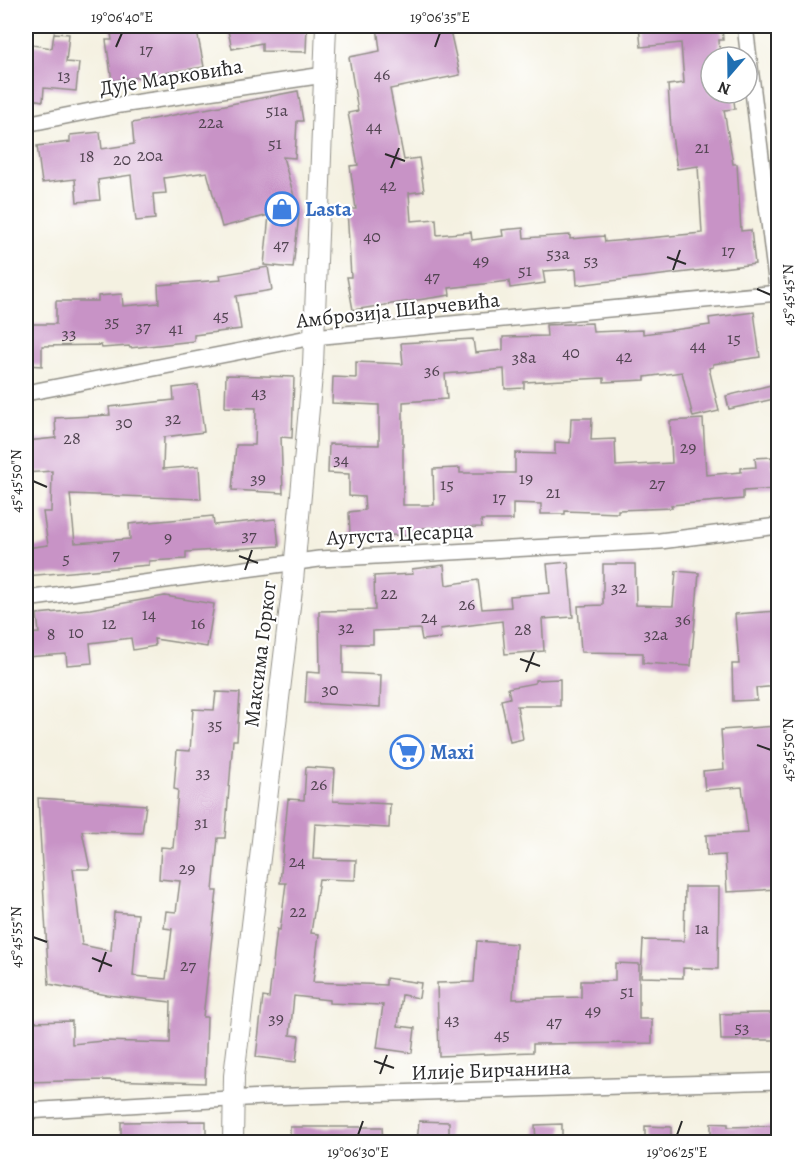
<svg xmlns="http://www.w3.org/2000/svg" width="804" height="1168" viewBox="0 0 804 1168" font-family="Alegreya,serif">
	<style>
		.building { fill: #c893c6 }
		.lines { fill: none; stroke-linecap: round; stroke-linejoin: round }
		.minor-casing { stroke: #908e86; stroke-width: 18 }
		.tertiary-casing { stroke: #908e86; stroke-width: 22 }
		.minor { stroke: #fff; stroke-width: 15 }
		.tertiary { stroke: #fff; stroke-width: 20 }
		.ticks { fill: none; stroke: #2b2b2b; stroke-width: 2 }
		.labels { text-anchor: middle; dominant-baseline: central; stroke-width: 4.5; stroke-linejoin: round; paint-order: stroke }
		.number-label { font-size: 18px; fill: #524552 }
		.street-label { font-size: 21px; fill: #2b2b2b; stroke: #fff }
		.shop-label { font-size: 21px; font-weight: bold; fill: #366cbe; stroke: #fff; text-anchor: start }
		.neatline { fill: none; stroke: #2b2b2b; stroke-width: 2 }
		.ticks-label { font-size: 15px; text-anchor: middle; fill: #2b2b2b }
	</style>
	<rect width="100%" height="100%" fill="#fff"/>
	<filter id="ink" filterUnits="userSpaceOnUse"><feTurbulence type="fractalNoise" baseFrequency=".0167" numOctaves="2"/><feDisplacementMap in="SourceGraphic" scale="12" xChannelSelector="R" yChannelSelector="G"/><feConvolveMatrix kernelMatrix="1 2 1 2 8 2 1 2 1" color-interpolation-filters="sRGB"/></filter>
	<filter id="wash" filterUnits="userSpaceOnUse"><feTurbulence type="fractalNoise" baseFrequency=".008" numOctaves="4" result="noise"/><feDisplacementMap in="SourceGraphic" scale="24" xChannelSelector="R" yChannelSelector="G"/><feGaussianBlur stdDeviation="1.35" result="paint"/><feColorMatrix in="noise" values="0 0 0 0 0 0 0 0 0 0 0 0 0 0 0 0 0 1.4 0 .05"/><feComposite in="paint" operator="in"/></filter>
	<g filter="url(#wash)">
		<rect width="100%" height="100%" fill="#f4f1e1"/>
		<g id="blocks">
			<!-- building -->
			<g class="building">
				<polygon points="110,26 196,26 204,67 112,81 106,40 112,40"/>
				<polygon points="227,26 307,26 306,52 262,51 262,43 232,49"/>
				<polygon points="377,26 449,26 460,75 390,89 404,160 419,158 424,191 409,193 411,221 436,219 437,235 471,232 472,240 503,236 502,230 523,228 524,238 570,235 570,239 604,236 605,242 702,233 698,166 677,169 671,129 668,85 684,83 681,43 641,47 639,26 722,26 723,40 719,40 720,57 711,57 711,93 733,93 735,109 724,110 733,164 737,164 741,231 751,230 755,264 577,285 576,269 543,271 545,283 510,288 509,281 449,288 450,295 353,310 347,277 351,277 347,209 356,209 350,166 358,165 348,113 358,111 349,57 380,51"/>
				<polygon points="54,33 69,34 66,62 79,63 76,91 44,88 43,101 26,98 26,44 52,48"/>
				<polygon points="298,91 303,121 297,121 295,158 283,157 299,214 293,268 264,265 269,215 222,227 207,172 164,178 166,193 153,194 155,219 136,221 131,175 98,180 100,200 77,202 75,179 42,183 37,146 70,142 70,135 100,132 102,149 134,144 132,123"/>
				<polygon points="268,267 272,290 236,296 241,329 194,335 194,341 130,348 129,346 102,348 101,345 42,346 42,366 26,365 26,324 56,324 56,301 98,301 98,296 122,294 123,306 159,303 158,285 221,280 220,275"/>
				<polygon points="754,312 760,357 713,364 713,367 709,368 719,411 693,417 682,372 645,377 645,380 604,382 604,378 524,382 524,388 505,389 504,369 445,374 447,399 403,402 403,505 434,505 433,469 460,468 460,473 515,473 515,453 555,454 555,442 570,443 571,418 592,418 591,440 615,439 616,466 672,463 670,421 703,419 706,475 741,472 741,468 756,467 755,458 772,457 772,468 778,468 778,489 743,491 743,499 671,505 672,508 618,510 618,513 565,511 565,514 541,514 541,504 513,503 513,520 481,520 482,527 423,528 423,536 350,534 349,512 365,510 364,497 349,496 349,474 328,473 329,444 379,445 379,405 332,403 333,377 356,378 356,362 403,364 401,343 473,339 475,353 503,350 503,337 547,336 546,325 592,323 593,332 643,330 643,334 710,325 709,318"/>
				<polygon points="226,375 294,377 292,438 281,437 283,493 232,490 236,445 255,445 256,408 225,407"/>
				<polygon points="198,385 204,432 164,437 163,469 199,466 201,499 70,494 75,543 130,539 129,524 213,516 214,525 276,519 279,546 186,552 186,559 149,561 149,565 26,576 26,548 48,545 43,512 51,512 52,471 26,473 26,441 56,438 55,418 110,415 109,407 174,400 173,388"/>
				<polygon points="771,385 774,399 729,409 726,396"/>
				<polygon points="568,562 573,617 542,619 544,651 505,654 502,621 440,629 441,638 422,640 420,629 373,631 373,644 343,644 343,673 381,675 380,707 305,703 307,672 320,673 319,611 375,610 374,576 413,574 412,569 444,565 446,585 478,580 482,609 511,607 510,596 550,593 547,564"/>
				<polygon points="603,564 635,564 636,605 673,606 676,571 699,573 691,666 643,663 643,653 581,652 578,606 603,605"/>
				<polygon points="165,596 214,604 207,647 154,639 155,646 133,650 131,638 90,643 92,663 67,665 66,654 26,657 26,634 39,633 37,614 90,609"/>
				<polygon points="778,611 778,686 756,688 757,700 733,701 732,664 739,664 735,614"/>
				<polygon points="560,679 560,706 517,706 523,739 510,742 501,700 510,698 508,688 535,683 535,680"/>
				<polygon points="216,692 240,693 237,740 233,740 225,838 218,838 213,891 217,891 203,1017 207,1017 205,1083 107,1080 26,1082 26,1022 72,1021 72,1044 103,1041 170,1043 171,1002 107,995 49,984 38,798 146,805 142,833 82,831 90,869 73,869 82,945 111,951 114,912 138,914 133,976 166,979 172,929 164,928 166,911 176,912 180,881 159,879 161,847 173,848 178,790 174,789 177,750 190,751 193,709 214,710"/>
				<polygon points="778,726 778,889 727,892 725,855 707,856 706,835 748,833 742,787 705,790 703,771 724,769 721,730"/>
				<polygon points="306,767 335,769 333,801 390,804 389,828 315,824 313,859 356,860 355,880 319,879 311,933 319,934 313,982 386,985 386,978 421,983 419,998 402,995 398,1026 415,1028 412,1053 377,1048 383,1005 329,1003 329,1000 294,996 290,1035 299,1036 296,1062 256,1057 263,997 269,998 277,929 280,930 286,883 280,883 288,799 304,800"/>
				<polygon points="685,887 719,887 718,969 683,968 683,978 641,977 643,940 684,941"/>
				<polygon points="477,941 516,944 513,999 581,997 581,981 615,981 615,963 639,964 639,1019 652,1019 652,1043 533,1044 533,1052 439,1056 437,983 474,982"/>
				<polygon points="762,1013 778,1013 778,1040 721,1040 720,1014"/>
				<polygon points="206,1121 206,1143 121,1143 121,1122"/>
				<polygon points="419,1121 449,1122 449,1143 417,1143"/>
				<polygon points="711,1123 728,1124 728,1127 775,1126 775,1143 711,1143"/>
				<polygon points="562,1124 562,1143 536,1143 535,1125"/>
				<polygon points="645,1126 671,1127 671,1143 645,1143"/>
				<polygon points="290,1127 382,1127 383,1143 290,1143"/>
			</g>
		</g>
	</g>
	<g filter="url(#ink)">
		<use href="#blocks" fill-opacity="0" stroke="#908e86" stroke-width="1.5"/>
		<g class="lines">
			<!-- minor casing -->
			<g class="minor-casing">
				<g id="minor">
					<polyline points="745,26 778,296"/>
					<polyline points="26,124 120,105 324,75"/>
					<polyline points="26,393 313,337 778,293"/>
					<polyline points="26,599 319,559 660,541 778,526"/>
					<polyline points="26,1111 264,1097 778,1081"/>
				</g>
			</g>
			<!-- tertiary casing -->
			<g class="tertiary-casing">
				<polyline id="tertiary" points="233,1142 234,1076 293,581 313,365 326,26"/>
			</g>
			<!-- minor -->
			<use href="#minor" class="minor"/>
			<!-- tertiary -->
			<use href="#tertiary" class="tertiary"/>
		</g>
	</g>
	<!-- ticks -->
	<path class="ticks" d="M116 47 122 33M435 47 440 33M385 154 405 161M391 168 399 148M667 257 686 264M673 270 680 250M757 289 771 295M33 481 47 487M239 556 258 563M245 570 252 550M520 659 540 666M526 672 534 652M757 745 771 750M33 937 47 942M92 958 112 966M99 972 106 952M374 1061 394 1068M380 1074 387 1055M358 1135 363 1121M677 1135 682 1121"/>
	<!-- icons -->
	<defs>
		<g id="shop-ring" transform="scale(1.725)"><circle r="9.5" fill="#fff" stroke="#3f7fe0" stroke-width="1.5"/><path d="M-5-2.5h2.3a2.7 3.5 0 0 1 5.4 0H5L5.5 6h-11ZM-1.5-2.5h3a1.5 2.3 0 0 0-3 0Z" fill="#3f7fe0"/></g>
		<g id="supermarket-ring" transform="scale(1.725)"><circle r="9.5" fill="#fff" stroke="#3f7fe0" stroke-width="1.5"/><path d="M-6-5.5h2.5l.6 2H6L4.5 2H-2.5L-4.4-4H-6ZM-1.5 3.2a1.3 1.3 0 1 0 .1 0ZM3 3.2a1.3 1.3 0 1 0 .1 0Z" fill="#3f7fe0"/></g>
	</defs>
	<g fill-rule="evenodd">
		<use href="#shop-ring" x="282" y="209"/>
		<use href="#supermarket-ring" x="407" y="752"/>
	</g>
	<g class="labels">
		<!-- number labels -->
		<g class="number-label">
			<text x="146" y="49">17</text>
			<text x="382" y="74">46</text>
			<text x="64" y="75">13</text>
			<text x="277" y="110">51a</text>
			<text x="211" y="122">22a</text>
			<text x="374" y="126">44</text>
			<text x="275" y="143">51</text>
			<text x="702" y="147">21</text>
			<text x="150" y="155">20a</text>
			<text x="87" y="156">18</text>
			<text x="122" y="159">20</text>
			<text x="388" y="185">42</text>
			<text x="372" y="236">40</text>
			<text x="281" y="244">47</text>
			<text x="728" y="250">17</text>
			<text x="558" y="253">53a</text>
			<text x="481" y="260">49</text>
			<text x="591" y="260">53</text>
			<text x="525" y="270">51</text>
			<text x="432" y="276">47</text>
			<text x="221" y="315">45</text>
			<text x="112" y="321">35</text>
			<text x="143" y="326">37</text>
			<text x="176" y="328">41</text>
			<text x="69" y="333">33</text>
			<text x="734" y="338">15</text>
			<text x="698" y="345">44</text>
			<text x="571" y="352">40</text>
			<text x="624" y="356">42</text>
			<text x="524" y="357">38a</text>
			<text x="432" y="370">36</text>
			<text x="259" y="392">43</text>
			<text x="173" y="418">32</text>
			<text x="124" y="422">30</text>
			<text x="72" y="438">28</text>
			<text x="688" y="447">29</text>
			<text x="341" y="459">34</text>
			<text x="258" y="478">39</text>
			<text x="526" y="478">19</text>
			<text x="657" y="483">27</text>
			<text x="447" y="484">15</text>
			<text x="553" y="492">21</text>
			<text x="499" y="497">17</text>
			<text x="249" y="535">37</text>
			<text x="168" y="537">9</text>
			<text x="116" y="554">7</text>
			<text x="66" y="558">5</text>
			<text x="619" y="587">32</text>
			<text x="389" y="593">22</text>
			<text x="467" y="604">26</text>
			<text x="149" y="614">14</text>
			<text x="429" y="617">24</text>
			<text x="683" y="619">36</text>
			<text x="109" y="623">12</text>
			<text x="198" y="623">16</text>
			<text x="346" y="627">32</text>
			<text x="523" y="629">28</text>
			<text x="76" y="632">10</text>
			<text x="51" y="634">8</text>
			<text x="656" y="634">32a</text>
			<text x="330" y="689">30</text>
			<text x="215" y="724">35</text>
			<text x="203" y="772">33</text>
			<text x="319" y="784">26</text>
			<text x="201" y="822">31</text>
			<text x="297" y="861">24</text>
			<text x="187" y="868">29</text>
			<text x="298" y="911">22</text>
			<text x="702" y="928">1a</text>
			<text x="188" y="965">27</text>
			<text x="627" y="991">51</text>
			<text x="593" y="1010">49</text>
			<text x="276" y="1018">39</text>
			<text x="452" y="1019">43</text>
			<text x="554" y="1021">47</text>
			<text x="742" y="1027">53</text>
			<text x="502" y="1034">45</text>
		</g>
		<!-- street labels -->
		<g class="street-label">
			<text transform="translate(171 77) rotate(-9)">Дује Марковића</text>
			<text transform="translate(398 310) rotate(-6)">Амброзија Шарчевића</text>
			<text transform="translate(400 534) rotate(-3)">Аугуста Цесарца</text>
			<text transform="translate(260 654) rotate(-83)">Максима Горког</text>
			<text transform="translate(491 1070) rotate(-2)">Илије Бирчанина</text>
		</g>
		<!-- shop labels -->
		<g class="shop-label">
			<text x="305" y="209">Lasta</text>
			<text x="430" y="752">Maxi</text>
		</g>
	</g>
	<!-- margin -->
	<rect width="804" height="1168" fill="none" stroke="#fff" stroke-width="66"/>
	<!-- north arrow -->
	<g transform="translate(729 75) rotate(200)"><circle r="28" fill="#ffffff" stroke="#aaaaaa" stroke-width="1.5"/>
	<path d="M0-4.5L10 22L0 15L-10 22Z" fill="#1f6fb2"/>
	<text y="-9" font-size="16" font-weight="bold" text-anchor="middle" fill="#2b2b2b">N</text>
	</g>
	<rect x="33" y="33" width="738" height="1102" class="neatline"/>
	<g class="ticks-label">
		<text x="122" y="22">19°06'40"E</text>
		<text x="440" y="22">19°06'35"E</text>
		<text transform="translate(788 295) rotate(-90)" y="5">45°45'45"N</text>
		<text transform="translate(16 481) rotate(-90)" y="5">45°45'50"N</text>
		<text transform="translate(788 750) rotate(-90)" y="5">45°45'50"N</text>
		<text transform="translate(16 937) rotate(-90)" y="5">45°45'55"N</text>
		<text x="358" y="1157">19°06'30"E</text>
		<text x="677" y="1157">19°06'25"E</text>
	</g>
</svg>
